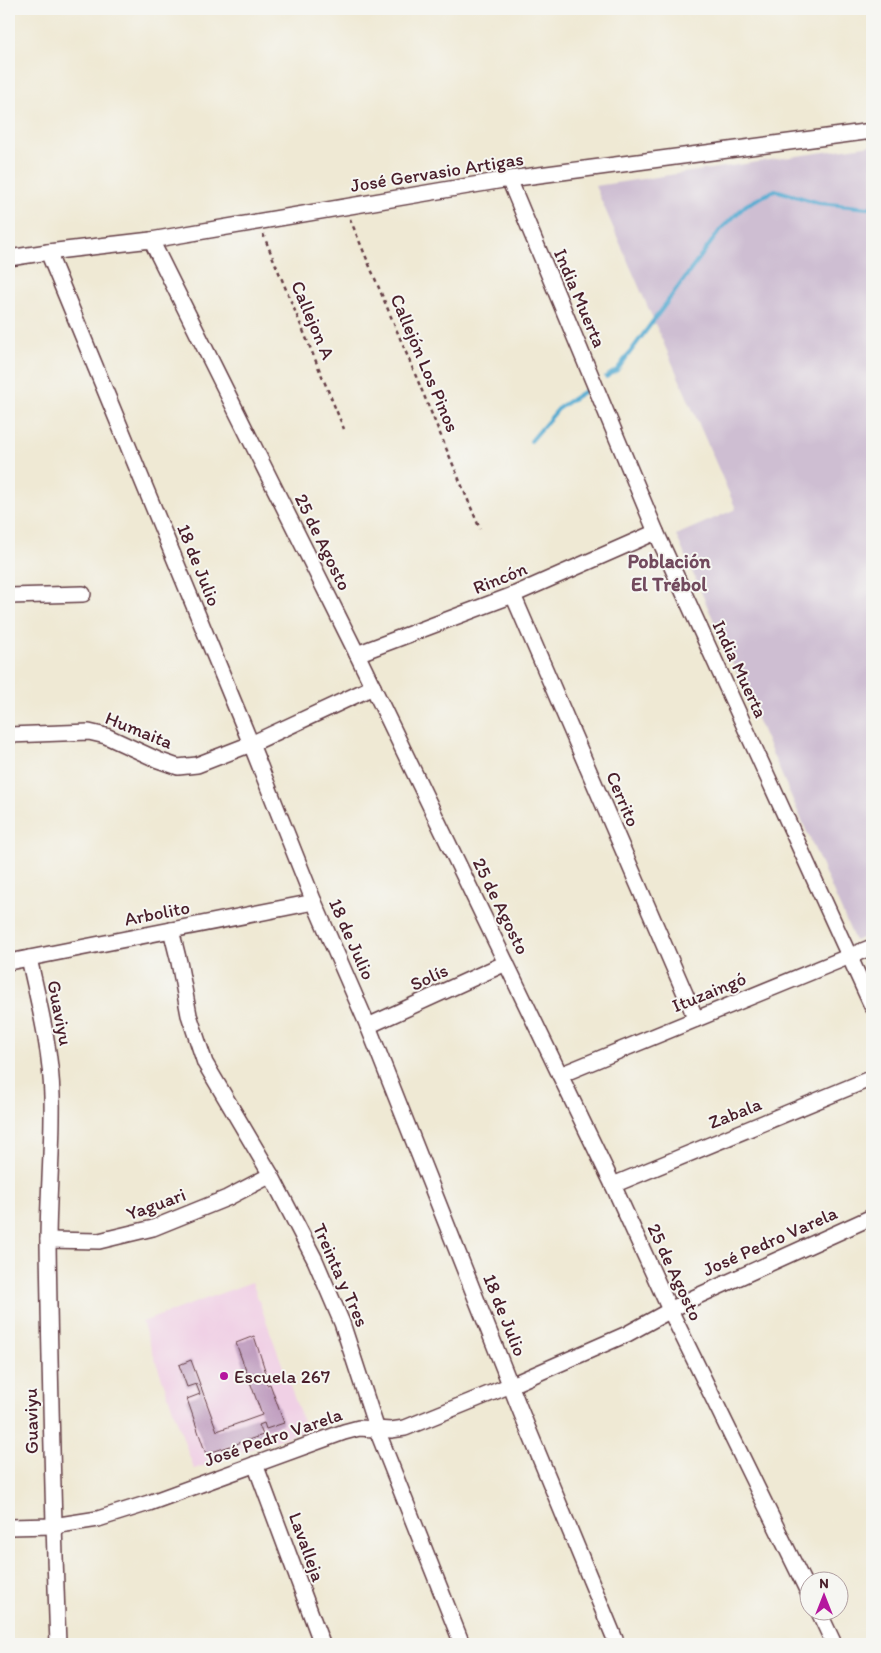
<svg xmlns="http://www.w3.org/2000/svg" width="881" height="1653" viewBox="0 0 881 1653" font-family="Itim,sans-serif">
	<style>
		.built { fill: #f0d0e5 }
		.industrial { fill: #cebed2 }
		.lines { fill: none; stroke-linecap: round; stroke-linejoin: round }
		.stream { stroke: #55abd1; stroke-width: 4 }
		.building { fill: #bd9abd }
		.minor-casing { stroke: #633d44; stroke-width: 18 }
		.path { stroke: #633d44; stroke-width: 2.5; stroke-dasharray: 4 4; stroke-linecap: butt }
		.minor { stroke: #fff; stroke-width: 15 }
		.poi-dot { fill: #b5179e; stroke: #f6f6f2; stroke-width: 2 }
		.labels { text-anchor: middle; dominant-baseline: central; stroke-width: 4; stroke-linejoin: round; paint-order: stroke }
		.street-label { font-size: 19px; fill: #4a1f2b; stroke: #f6f6f2 }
		.poi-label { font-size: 19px; fill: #4a1f2b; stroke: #f6f6f2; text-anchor: start }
		.neighbourhood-label { font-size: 20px; font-weight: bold; fill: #724a5e; stroke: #f6f6f2 }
	</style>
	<rect width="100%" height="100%" fill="#f6f6f2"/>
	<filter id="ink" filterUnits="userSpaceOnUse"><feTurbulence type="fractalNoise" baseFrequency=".02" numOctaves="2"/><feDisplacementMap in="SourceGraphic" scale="10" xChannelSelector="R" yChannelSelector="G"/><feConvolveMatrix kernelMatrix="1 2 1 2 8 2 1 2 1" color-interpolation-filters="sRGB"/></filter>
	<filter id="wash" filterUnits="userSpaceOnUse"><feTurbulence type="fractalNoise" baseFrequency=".0096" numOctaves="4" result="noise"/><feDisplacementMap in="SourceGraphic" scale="20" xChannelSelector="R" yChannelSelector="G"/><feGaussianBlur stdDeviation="1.12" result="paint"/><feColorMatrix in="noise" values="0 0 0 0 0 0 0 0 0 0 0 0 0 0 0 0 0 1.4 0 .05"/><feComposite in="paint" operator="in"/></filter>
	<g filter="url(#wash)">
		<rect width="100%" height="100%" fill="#efe9d4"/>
		<!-- built -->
		<polygon class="built" points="252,1282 306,1430 194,1469 142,1322"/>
		<!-- industrial -->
		<polygon class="industrial" points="872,145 872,934 855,941 676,535 736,509 595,186"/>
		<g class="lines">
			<!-- stream -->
			<g class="stream">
				<polyline points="606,377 617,370 721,229 746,205 775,190 819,203 868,208 872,206"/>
				<polyline points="531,441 560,407 588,389"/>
			</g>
		</g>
		<g id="blocks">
			<!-- building -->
			<polygon class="building" points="254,1336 267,1376 264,1377 267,1385 270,1384 284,1423 266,1429 264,1423 259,1425 263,1435 206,1454 187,1399 200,1394 196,1384 187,1387 179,1365 191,1360 217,1431 262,1415 236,1343"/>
		</g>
	</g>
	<g filter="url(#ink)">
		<use href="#blocks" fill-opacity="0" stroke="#633d44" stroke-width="1"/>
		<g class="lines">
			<!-- minor casing -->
			<g class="minor-casing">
				<g id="minor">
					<polyline points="509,179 656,532 872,1006"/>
					<polyline points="151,240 357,654 613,1185 670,1310 808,1592"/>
					<polyline points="48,252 251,744 314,902 368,1026 521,1412 617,1644"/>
					<polyline points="9,258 48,252 151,240 509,179 872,131"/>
					<polyline points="513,595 696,1019"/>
					<polyline points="9,596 83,594"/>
					<polyline points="357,654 513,595 656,532"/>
					<polyline points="9,735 89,732 106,736 158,760 178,767 197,765 251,744 373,687"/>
					<polyline points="171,930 179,962 189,1015 205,1063 271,1175 315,1260 342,1323 377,1430 462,1644"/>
					<path d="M29 958C39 1004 51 1050 52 1096 53 1145 48 1195 48 1244 50 1377 53 1511 58 1644"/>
					<polyline points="9,962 314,902"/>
					<polyline points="368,1026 506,963"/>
					<polyline points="560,1075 872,947"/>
					<polyline points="613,1185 872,1078"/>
					<polyline points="48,1240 99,1241 153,1228 227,1198 271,1175"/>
					<polyline points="255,1464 322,1644"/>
					<polyline points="9,1527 53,1526 98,1519 149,1503 344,1432 359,1428 391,1430 405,1428 511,1385 627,1334 689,1300 872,1217"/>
					<polyline points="818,1610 834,1644"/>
				</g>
			</g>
			<!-- path -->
			<g class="path">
				<polyline points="350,219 480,529"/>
				<polyline points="263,234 344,429"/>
			</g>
			<!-- minor -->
			<use href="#minor" class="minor"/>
		</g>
	</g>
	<!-- markers -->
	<circle class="poi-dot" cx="224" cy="1376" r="5"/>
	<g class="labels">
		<!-- street labels -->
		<g class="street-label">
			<text transform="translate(437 172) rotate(-9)">José Gervasio Artigas</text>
			<text transform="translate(580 298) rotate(67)">India Muerta</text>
			<text transform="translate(313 320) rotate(67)">Callejon A</text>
			<text transform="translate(425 363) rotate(67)">Callejón Los Pinos</text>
			<text transform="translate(323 542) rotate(64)">25 de Agosto</text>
			<text transform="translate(199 565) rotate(68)">18 de Julio</text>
			<text transform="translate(500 578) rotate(-22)">Rincón</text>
			<text transform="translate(740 669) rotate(65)">India Muerta</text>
			<text transform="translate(139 730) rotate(22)">Humaita</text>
			<text transform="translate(623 799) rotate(67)">Cerrito</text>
			<text transform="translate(501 906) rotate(64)">25 de Agosto</text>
			<text transform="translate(157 913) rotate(-11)">Arbolito</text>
			<text transform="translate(352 939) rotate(66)">18 de Julio</text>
			<text transform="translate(429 977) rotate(-25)">Solís</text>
			<text transform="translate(709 992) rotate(-22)">Ituzaingó</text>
			<text transform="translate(60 1013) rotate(79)">Guaviyu</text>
			<text transform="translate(735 1113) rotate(-22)">Zabala</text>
			<text transform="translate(156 1204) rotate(-20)">Yaguari</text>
			<text transform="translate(770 1241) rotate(-24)">José Pedro Varela</text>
			<text transform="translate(675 1272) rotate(65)">25 de Agosto</text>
			<text transform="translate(341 1275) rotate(66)">Treinta y Tres</text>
			<text transform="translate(505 1315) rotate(68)">18 de Julio</text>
			<text transform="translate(31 1421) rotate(-91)">Guaviyu</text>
			<text transform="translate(273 1437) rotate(-19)">José Pedro Varela</text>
			<text transform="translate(307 1547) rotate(70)">Lavalleja</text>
		</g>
		<!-- poi labels -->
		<g class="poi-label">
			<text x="234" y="1376">Escuela 267</text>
		</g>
		<!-- neighbourhood labels -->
		<g class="neighbourhood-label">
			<text x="669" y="561">Población<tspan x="669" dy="23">El Trébol</tspan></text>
		</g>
	</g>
	<!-- margin -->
	<rect width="881" height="1653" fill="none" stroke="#f6f6f2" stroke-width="30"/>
	<!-- north arrow -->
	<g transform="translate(824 1596)"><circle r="24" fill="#f6f6f2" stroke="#b1a0a2"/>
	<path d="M0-4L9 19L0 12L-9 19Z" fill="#b5179e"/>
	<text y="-8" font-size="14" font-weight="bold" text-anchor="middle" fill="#4a1f2b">N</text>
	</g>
</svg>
